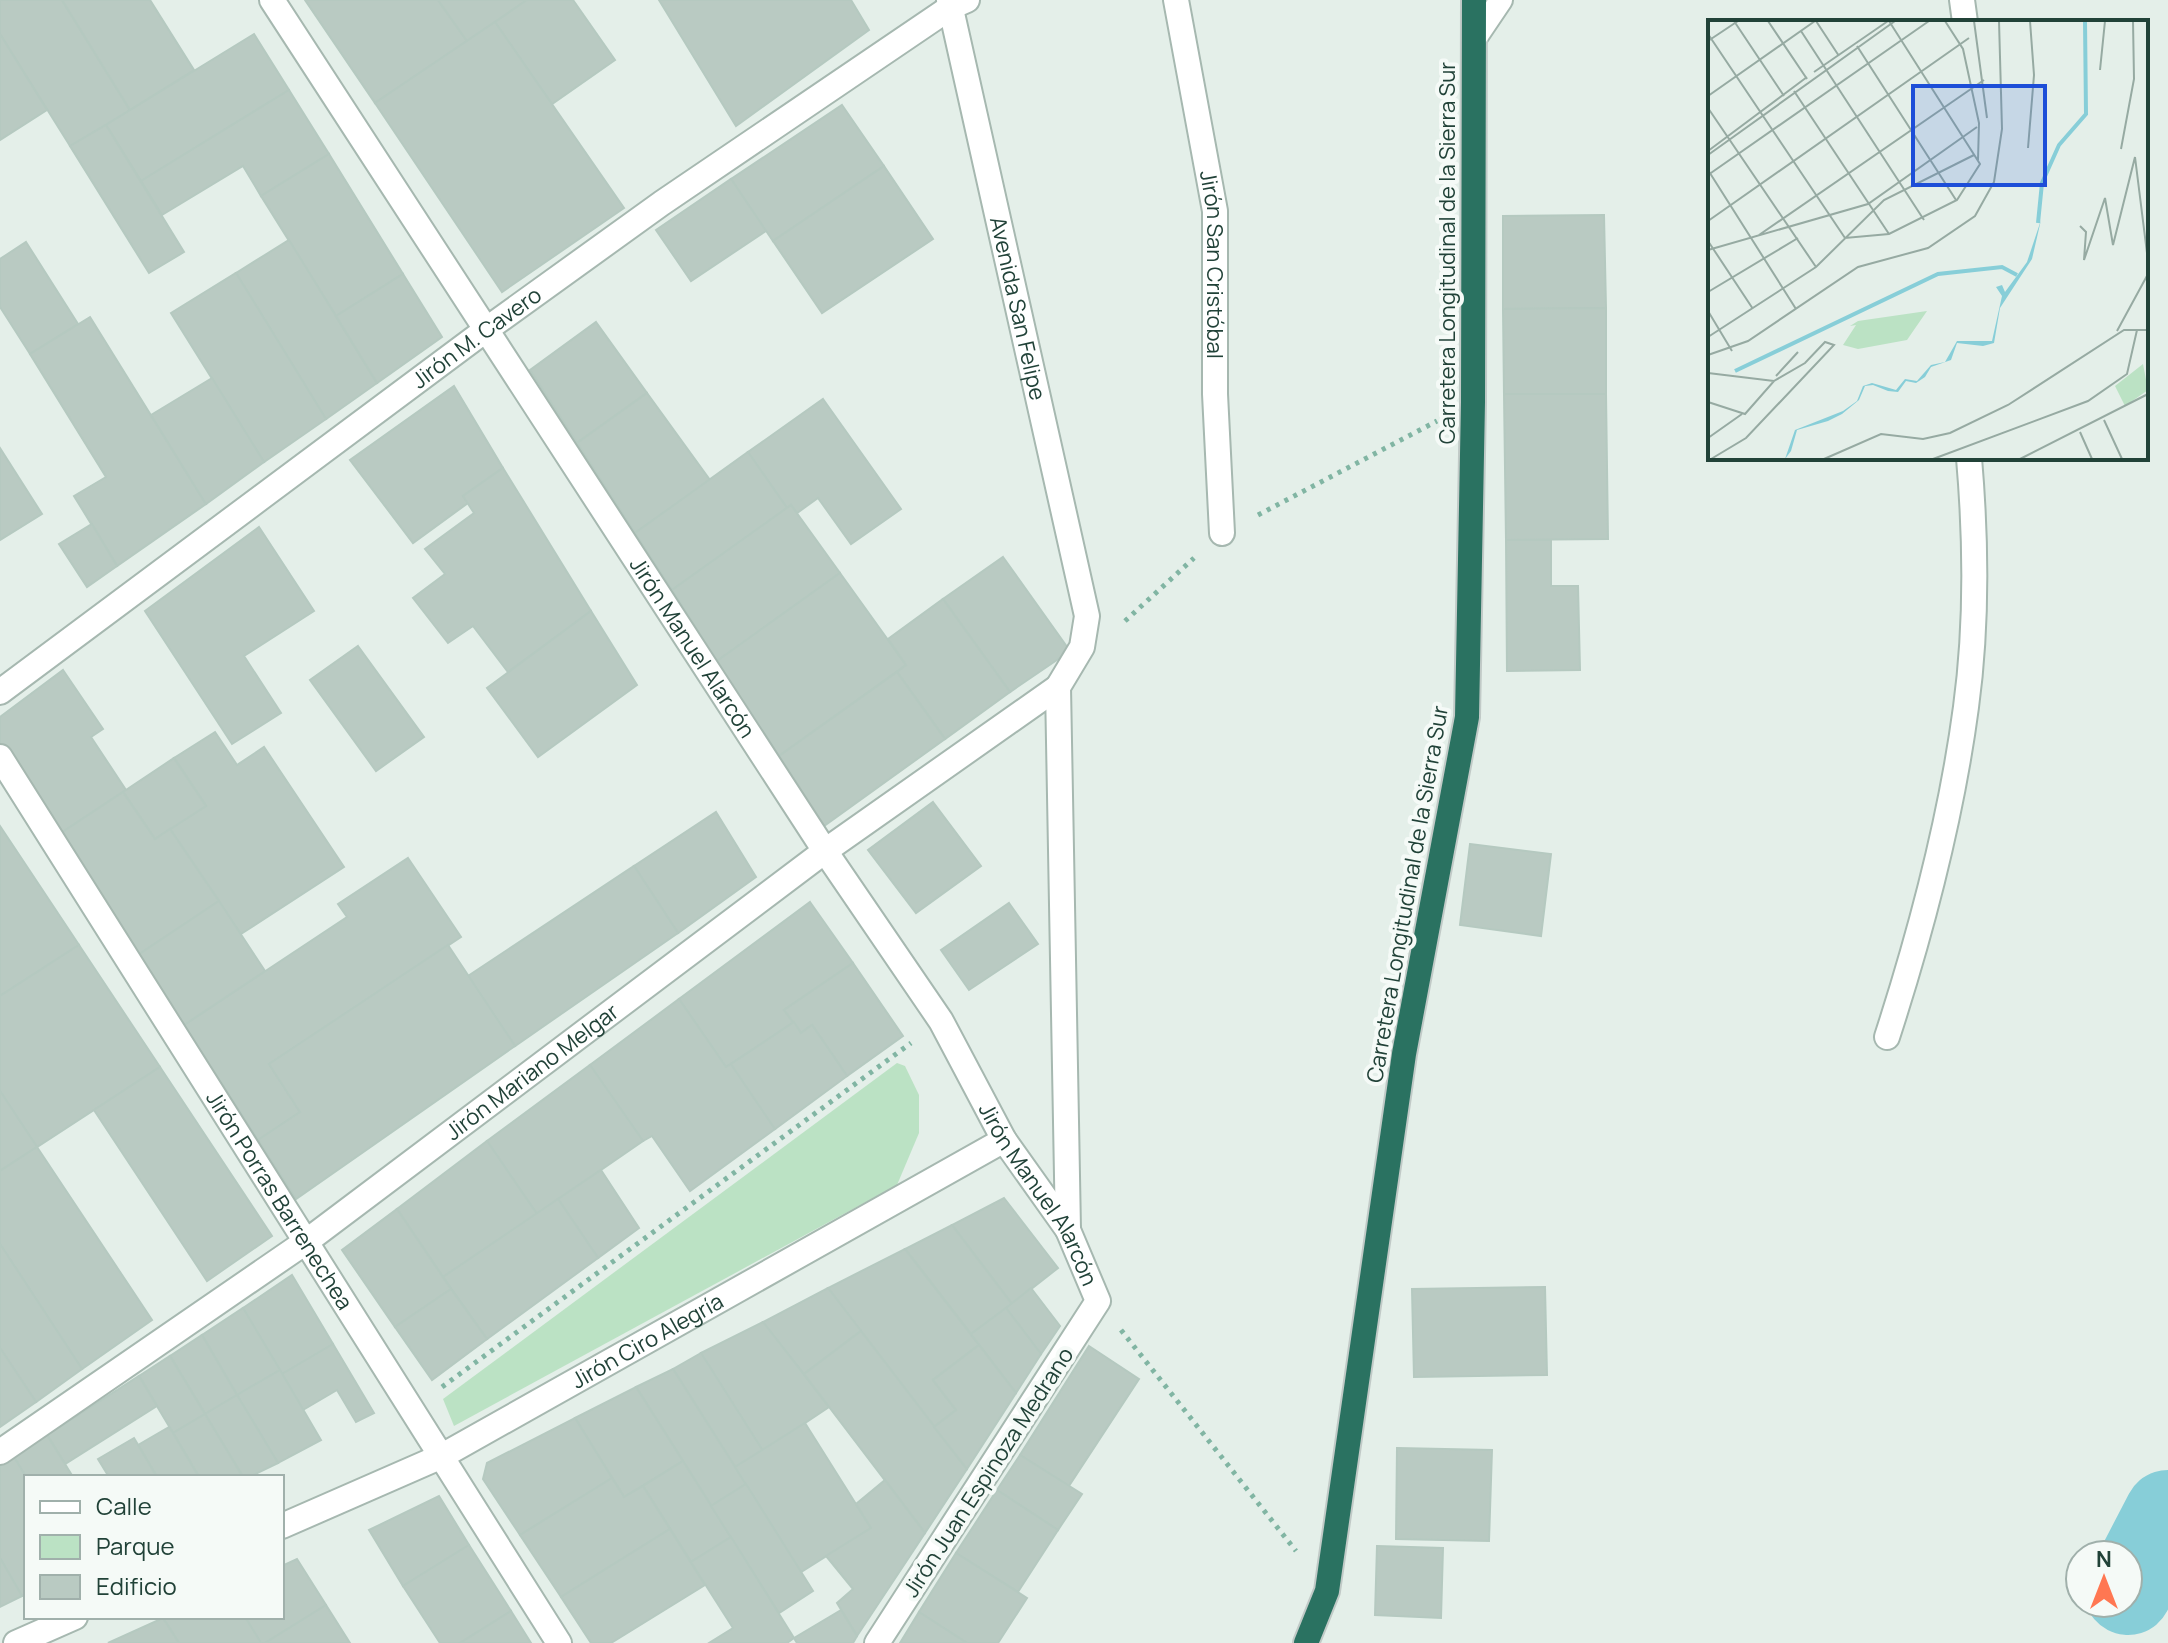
<svg xmlns="http://www.w3.org/2000/svg" width="2168" height="1643" viewBox="0 0 2168 1643" font-family="Manrope,sans-serif">
	<style>
		.green { fill: #bbe2c4 }
		.lines { fill: none; stroke-linecap: round; stroke-linejoin: round }
		.river { stroke: #87ced8; stroke-width: 88 }
		.building { fill: #b9cac2; stroke: #b5c9c0; stroke-width: 2 }
		.lane-casing { stroke: #a6b8b0; stroke-width: 26 }
		.street-casing { stroke: #a6b8b0; stroke-width: 28 }
		.highway-casing { stroke: #c1cac7; stroke-width: 28 }
		.path { stroke: #81b5a3; stroke-width: 5; stroke-dasharray: 4 6; stroke-linecap: butt }
		.lane { stroke: #fff; stroke-width: 22 }
		.street { stroke: #fff; stroke-width: 24 }
		.highway { stroke: #2a7261; stroke-width: 24 }
		.labels { text-anchor: middle; dominant-baseline: central; stroke-width: 8; stroke-linejoin: round; paint-order: stroke }
		.street-label { font-size: 22px; fill: #214238; stroke: #f5faf7 }
		.inset-river { fill: none; stroke: #87ced8; stroke-width: 4 }
		.inset-road { fill: none; stroke: #96aaa2; stroke-width: 2 }
		.view { fill: #1d4ed8; fill-opacity: 0.15; stroke: #1d4ed8; stroke-width: 4 }
		.inset-edge { fill: none; stroke: #214238; stroke-width: 4 }
	</style>
	<rect width="100%" height="100%" fill="#e4efe9"/>
	<!-- green -->
	<polygon class="green" points="897,1063 905,1066 919,1095 919,1133 897,1185 454,1426 443,1399"/>
	<g class="lines">
		<!-- river -->
		<polyline class="river" points="2128,1591 2168,1514"/>
	</g>
	<!-- building -->
	<g class="building">
		<polygon points="0,0 62,0 130,110 70,146 0,34"/>
		<polygon points="62,0 150,0 194,70 130,110"/>
		<polygon points="305,0 438,0 467,41 375,103"/>
		<polygon points="438,0 527,0 467,41"/>
		<polygon points="527,0 573,0 615,60 552,104 495,22"/>
		<polygon points="659,0 851,0 869,30 736,126"/>
		<polygon points="495,22 624,208 502,292 375,103"/>
		<polygon points="0,34 47,110 0,140"/>
		<polygon points="254,34 289,90 141,181 106,125"/>
		<polygon points="289,90 329,154 261,196 243,166 162,215 141,181"/>
		<polygon points="842,105 884,166 773,241 731,179"/>
		<polygon points="106,125 184,252 149,273 70,146"/>
		<polygon points="329,154 403,274 336,316 261,196"/>
		<polygon points="884,166 933,239 822,313 773,241"/>
		<polygon points="731,179 766,231 691,281 656,230"/>
		<polygon points="1604,215 1606,308 1503,309 1503,216"/>
		<polygon points="289,240 377,383 326,419 236,273"/>
		<polygon points="26,242 78,324 30,354 0,307 0,259"/>
		<polygon points="236,273 326,419 264,462 171,313"/>
		<polygon points="403,274 442,337 377,383 336,316"/>
		<polygon points="1606,308 1606,394 1504,394 1503,309"/>
		<polygon points="90,317 206,504 117,566 74,496 106,477 30,354"/>
		<polygon points="596,322 647,393 577,443 530,370"/>
		<polygon points="212,378 264,462 206,504 151,415"/>
		<polygon points="454,386 503,468 463,496 468,503 413,543 350,460"/>
		<polygon points="647,393 710,480 635,533 577,443"/>
		<polygon points="1504,394 1606,394 1608,539 1506,540"/>
		<polygon points="823,399 901,509 851,544 818,498 797,513 791,505 787,508 748,452"/>
		<polygon points="0,448 42,514 0,540"/>
		<polygon points="748,452 787,508 672,590 635,533"/>
		<polygon points="503,468 591,611 508,672 473,626 448,643 413,598 445,574 425,549 474,513 463,496"/>
		<polygon points="791,505 840,573 717,661 672,590"/>
		<polygon points="92,524 117,566 87,587 59,544"/>
		<polygon points="259,527 314,611 244,656 281,713 232,744 145,611"/>
		<polygon points="1506,540 1551,540 1551,586 1578,586 1580,670 1507,671"/>
		<polygon points="1003,557 1070,651 1010,692 943,599"/>
		<polygon points="840,573 906,665 779,756 717,661"/>
		<polygon points="943,599 1010,692 945,739 897,672 906,665 888,639"/>
		<polygon points="591,611 637,685 538,757 487,688"/>
		<polygon points="358,646 424,737 376,771 310,680"/>
		<polygon points="63,670 103,729 91,737 126,790 58,835 0,743 0,717"/>
		<polygon points="897,672 945,739 824,826 779,756"/>
		<polygon points="215,732 237,765 264,747 344,867 241,934 170,829 206,806 174,758"/>
		<polygon points="174,758 206,806 155,839 123,792"/>
		<polygon points="123,792 155,839 170,829 219,901 138,955 58,835"/>
		<polygon points="933,802 981,866 916,913 868,850"/>
		<polygon points="716,812 756,877 678,933 634,866"/>
		<polygon points="0,826 79,945 0,996"/>
		<polygon points="1470,844 1551,854 1541,936 1460,925"/>
		<polygon points="408,858 461,937 269,1064 300,1112 258,1140 184,1025 347,917 338,904"/>
		<polygon points="634,866 678,933 515,1046 468,976"/>
		<polygon points="219,901 265,971 184,1025 138,955"/>
		<polygon points="810,902 853,963 784,1010 794,1022 726,1067 679,999"/>
		<polygon points="1009,903 1038,944 969,990 941,950"/>
		<polygon points="79,945 160,1067 37,1147 0,1091 0,996"/>
		<polygon points="448,945 515,1046 296,1199 258,1140 300,1112 269,1064"/>
		<polygon points="853,963 903,1036 847,1076 812,1025 801,1033 784,1010"/>
		<polygon points="679,999 726,1067 731,1064 775,1129 690,1191 652,1136 643,1141 590,1065"/>
		<polygon points="794,1022 801,1033 812,1025 847,1076 775,1129 731,1064"/>
		<polygon points="590,1065 643,1141 537,1214 487,1141"/>
		<polygon points="160,1067 272,1236 207,1281 94,1110"/>
		<polygon points="0,1091 37,1147 0,1171"/>
		<polygon points="487,1141 537,1214 443,1277 397,1209"/>
		<polygon points="37,1147 152,1320 82,1369 0,1244 0,1171"/>
		<polygon points="601,1170 639,1228 598,1258 558,1199"/>
		<polygon points="1004,1198 1058,1268 1012,1304 952,1225"/>
		<polygon points="558,1199 598,1258 487,1339 443,1277"/>
		<polygon points="397,1209 451,1289 395,1327 342,1250"/>
		<polygon points="952,1225 1012,1304 971,1334 905,1249"/>
		<polygon points="0,1244 82,1369 36,1402 0,1348"/>
		<polygon points="905,1249 979,1345 933,1380 956,1410 934,1427 828,1288"/>
		<polygon points="292,1275 333,1344 282,1374 243,1308"/>
		<polygon points="1545,1287 1547,1375 1414,1377 1412,1289"/>
		<polygon points="828,1288 861,1331 804,1374 763,1322"/>
		<polygon points="1031,1288 1060,1326 1041,1354 1006,1308"/>
		<polygon points="451,1289 487,1339 432,1380 395,1327"/>
		<polygon points="243,1308 280,1370 237,1395 202,1335"/>
		<polygon points="1006,1308 1041,1354 1016,1393 971,1334"/>
		<polygon points="763,1322 829,1407 763,1451 701,1353"/>
		<polygon points="861,1331 967,1469 925,1533 804,1374"/>
		<polygon points="202,1335 237,1395 205,1414 170,1356"/>
		<polygon points="333,1344 374,1413 356,1422 337,1390 303,1410 282,1374"/>
		<polygon points="979,1345 1016,1393 967,1469 934,1427 956,1410 933,1380"/>
		<polygon points="1089,1346 1139,1379 1069,1486 1020,1455"/>
		<polygon points="0,1348 36,1402 0,1427"/>
		<polygon points="701,1353 763,1451 735,1467 673,1369"/>
		<polygon points="170,1356 205,1414 173,1433 139,1376"/>
		<polygon points="673,1369 746,1484 711,1506 636,1387"/>
		<polygon points="280,1370 321,1440 278,1463 237,1395"/>
		<polygon points="139,1376 157,1406 65,1464 47,1435"/>
		<polygon points="636,1387 683,1461 624,1497 575,1418"/>
		<polygon points="237,1395 278,1463 249,1477 243,1477 205,1414"/>
		<polygon points="205,1414 243,1477 199,1477 173,1433"/>
		<polygon points="575,1418 612,1478 520,1535 483,1479 487,1463"/>
		<polygon points="805,1423 871,1528 801,1572 735,1467"/>
		<polygon points="169,1427 173,1433 199,1477 157,1477 138,1445"/>
		<polygon points="47,1435 65,1464 73,1477 26,1477 14,1457"/>
		<polygon points="134,1438 157,1477 109,1477 98,1459"/>
		<polygon points="1397,1448 1492,1450 1489,1541 1396,1539"/>
		<polygon points="1020,1455 1082,1494 1058,1530 997,1490"/>
		<polygon points="14,1457 26,1477 26,1594 22,1596 0,1558 0,1466"/>
		<polygon points="683,1461 731,1537 691,1562 643,1486"/>
		<polygon points="612,1478 624,1497 643,1486 670,1529 561,1597 520,1535"/>
		<polygon points="885,1480 925,1533 857,1636 837,1603 853,1589 826,1556 871,1528 856,1504"/>
		<polygon points="746,1484 813,1591 779,1613 711,1506"/>
		<polygon points="997,1490 1058,1530 1018,1592 956,1553"/>
		<polygon points="439,1496 469,1545 403,1586 369,1530"/>
		<polygon points="670,1529 705,1585 611,1643 591,1643 561,1597"/>
		<polygon points="731,1537 794,1638 787,1643 709,1643 733,1628 691,1562"/>
		<polygon points="469,1545 511,1611 460,1643 440,1643 403,1586"/>
		<polygon points="1377,1546 1443,1548 1441,1618 1375,1615"/>
		<polygon points="956,1553 1027,1598 998,1643 967,1643 919,1612"/>
		<polygon points="0,1558 22,1596 0,1607"/>
		<polygon points="297,1559 326,1605 265,1643 261,1643 245,1617 282,1617 282,1566"/>
		<polygon points="326,1605 350,1643 265,1643"/>
		<polygon points="841,1610 857,1636 853,1643 797,1643 794,1638"/>
		<polygon points="511,1611 531,1643 460,1643"/>
		<polygon points="919,1612 967,1643 900,1643"/>
		<polygon points="166,1617 245,1617 261,1643 179,1643 163,1618"/>
		<polygon points="163,1618 179,1643 108,1643"/>
	</g>
	<g class="lines">
		<!-- lane casing -->
		<g class="lane-casing">
			<polyline id="lane" points="1474,40 1501,0"/>
		</g>
		<!-- street casing -->
		<g class="street-casing">
			<g id="street">
				<path id="s1" d="M272 0 825 851 941 1021 1004 1140 1068 1230 1098 1301 877 1643"/>
				<path id="s2" d="M949 0 1087 616 1082 647 1058 687 1068 1230"/>
				<path id="s3" d="M1176 0 1215 211V394L1222 533"/>
				<polyline points="1962,0 1965,22"/>
				<path id="s4" d="M0 692 487 329 662 203 951 7 967 0"/>
				<path id="s5" d="M0 757 559 1643"/>
				<path d="M1887 1037C1922 929 1951 820 1966 707 1977 626 1976 539 1969 458"/>
				<path id="s6" d="M0 1452 307 1241 825 851 1058 687"/>
				<path id="s7" d="M282 1526 442 1456 1004 1140"/>
				<polyline points="16,1643 75,1617"/>
			</g>
		</g>
		<!-- highway casing -->
		<g class="highway-casing">
			<polyline id="highway" points="1306,1643 1327,1591 1404,1054 1467,717 1473,402 1474,0"/>
		</g>
		<!-- path -->
		<g class="path">
			<polyline points="1258,515 1437,421"/>
			<polyline points="1125,621 1194,558"/>
			<polyline points="1121,1330 1296,1551"/>
			<polyline points="442,1387 911,1043"/>
		</g>
		<!-- lane -->
		<use href="#lane" class="lane"/>
		<!-- street -->
		<use href="#street" class="street"/>
		<!-- highway -->
		<use href="#highway" class="highway"/>
	</g>
	<g class="labels">
		<!-- street labels -->
		<g class="street-label">
			<text transform="translate(1447 253) rotate(-90)">Carretera Longitudinal de la Sierra Sur</text>
			<text stroke="none"><textPath href="#s3" startOffset="268">Jirón San Cristóbal</textPath></text>
			<text stroke="none"><textPath href="#s2" startOffset="316">Avenida San Felipe</textPath></text>
			<text stroke="none"><textPath href="#s4" startOffset="594">Jirón M. Cavero</textPath></text>
			<text stroke="none"><textPath href="#s1" startOffset="772">Jirón Manuel Alarcón</textPath></text>
			<text transform="translate(1407 894) rotate(-80)">Carretera Longitudinal de la Sierra Sur</text>
			<text stroke="none"><textPath href="#s6" startOffset="654">Jirón Mariano Melgar</textPath></text>
			<text stroke="none"><textPath href="#s1" startOffset="1420">Jirón Manuel Alarcón</textPath></text>
			<text stroke="none"><textPath href="#s5" startOffset="524">Jirón Porras Barrenechea</textPath></text>
			<text stroke="none"><textPath href="#s7" startOffset="410">Jirón Ciro Alegría</textPath></text>
			<text transform="translate(988 1472) rotate(-57)">Jirón Juan Espinoza Medrano</text>
		</g>
	</g>
	<!-- overview -->
	<g transform="translate(1708 20)">
		<rect width="440" height="440" fill="#e4efe9"/>
		<path d="M219 291 199 320 150 329 135 325 148 305 142 306 150 301ZM435 344 440 370 417 386 407 366Z" fill="#bbe2c4"/>
		<path d="M333 200 324 239 292 288 286 323 275 326 249 323 243 340 223 347 217 357 208 363 198 361 190 372 180 371 165 365 157 366 151 380 134 394 120 401 89 410 83 431 77 439 87 410 135 391 149 381 155 366 164 363 188 370 197 359 209 361 223 345 237 342 249 321H284L294 276 288 267 294 265 297 272 319 242Z" fill="#87ced8"/>
		<path class="inset-river" d="M330 203 334 163 351 125 378 94 377 1M27 351 230 254 294 247 309 255"/>
		<path class="inset-road" d="M26 1 76 76M60 1 99 59M108 1 131 36M237 1 255 29 271 103 270 140M266 1 279 98M93 11 216 200M0 14 137 218 181 214 249 180 272 144 181 1M0 21 30 1M149 26 248 180M392 50 397 1M106 52 180 1M86 71 181 214M0 76 107 1M0 88 108 247M320 128 326 55 322 1M413 129 426 59 425 1M0 131 99 57M0 135 187 1M0 150 88 289M0 155 221 1M0 201 261 18M372 206 378 212 376 240 397 178 405 225 427 137 440 241M51 215 276 60M0 221 45 289M0 230 160 184 269 107M0 272 90 218M0 291 24 331M409 311 440 254M0 317 108 247 176 180 266 135M0 335 40 321 150 247 220 228 267 196 286 162 294 109 291 1M0 353 66 361M68 356 90 332M0 382 37 394 66 361 97 343 117 322 126 325 38 418 3 439M396 400 414 439M372 412 384 439M0 418 34 394M116 439 173 414 215 419 242 413 300 385 416 310H440M225 439 380 381 419 354 429 310M312 439 440 374"/>
		<path class="view" d="M205 66H337V165H205Z"/>
		<rect width="440" height="440" class="inset-edge"/>
	</g>
	<!-- legend -->
	<rect x="24" y="1475" width="260" height="144" fill="#f5faf7" stroke="#a0b0ab" stroke-width="2"/>
	<rect x="40" y="1501" width="40" height="12" fill="#ffffff" stroke="#a0b0ab" stroke-width="2"/>
	<text x="96" y="1515" font-size="24" fill="#214238">Calle</text>
	<rect x="40" y="1535" width="40" height="24" fill="#bbe2c4" stroke="#a0b0ab" stroke-width="2"/>
	<text x="96" y="1555" font-size="24" fill="#214238">Parque</text>
	<rect x="40" y="1575" width="40" height="24" fill="#b9cac2" stroke="#a0b0ab" stroke-width="2"/>
	<text x="96" y="1595" font-size="24" fill="#214238">Edificio</text>
	<!-- north arrow -->
	<g transform="translate(2104 1579)"><circle r="38" fill="#f5faf7" stroke="#a0b0ab" stroke-width="2"/>
	<path d="M0-6L14 30L0 20L-14 30Z" fill="#ff7752"/>
	<text y="-12" font-size="22" font-weight="bold" text-anchor="middle" fill="#214238">N</text>
	</g>
</svg>
